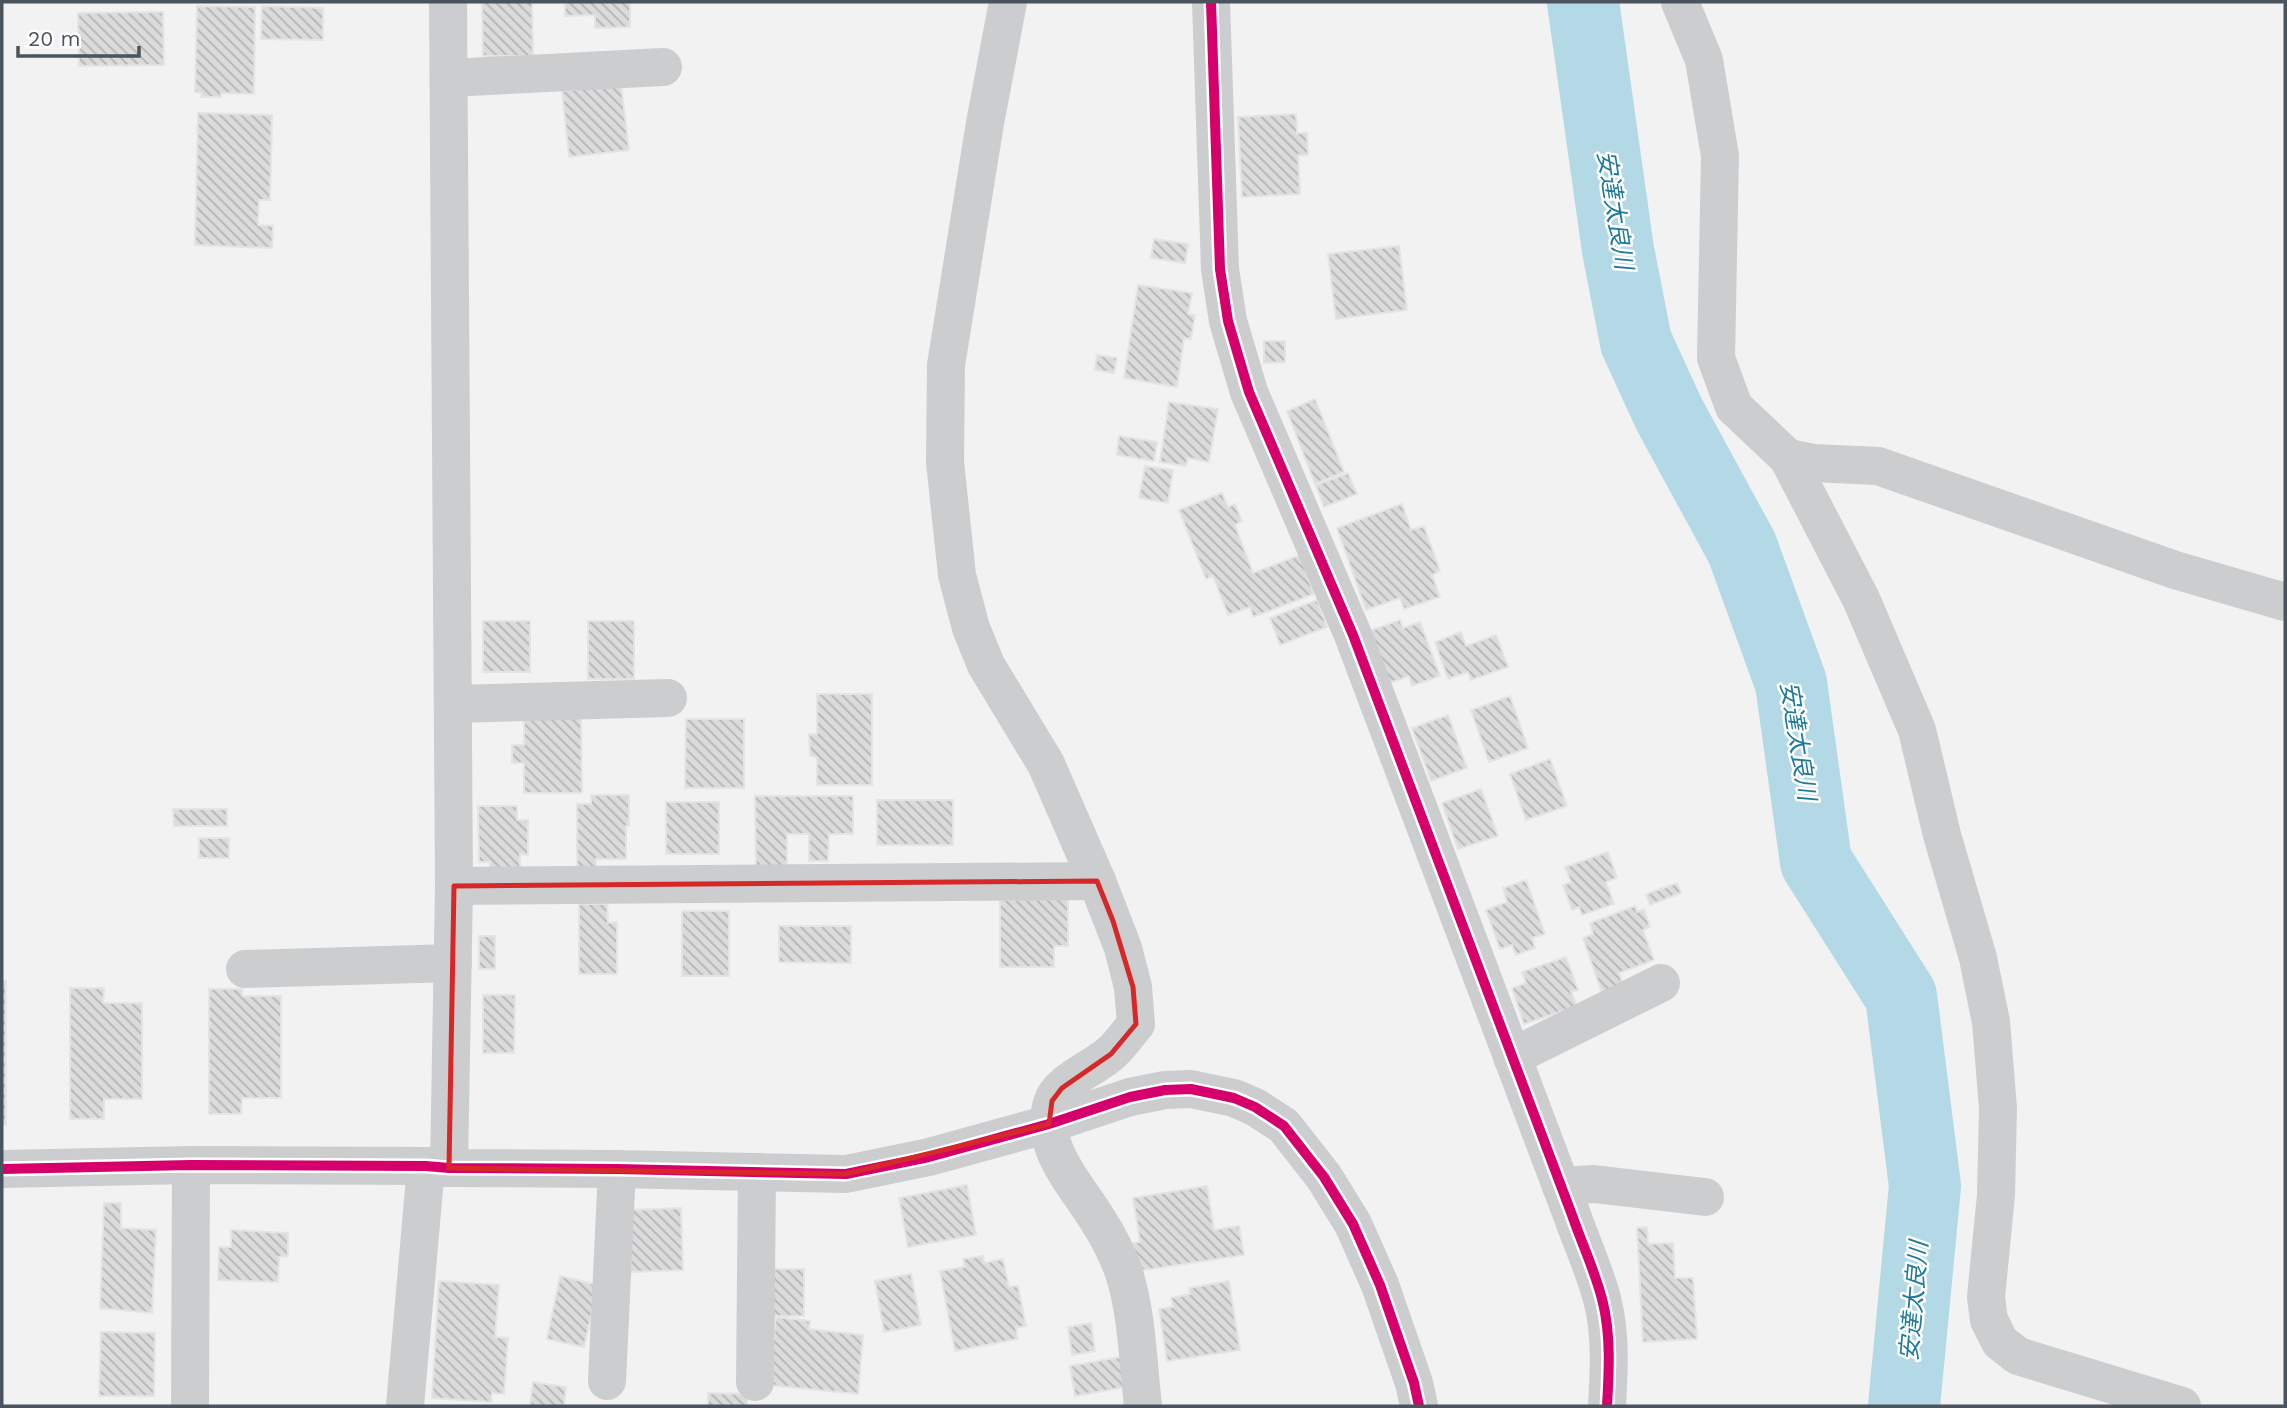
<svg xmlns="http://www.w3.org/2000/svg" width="2287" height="1408" viewBox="0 0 2287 1408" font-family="'Work Sans','Noto Sans JP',sans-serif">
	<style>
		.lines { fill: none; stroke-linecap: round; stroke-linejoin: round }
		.river { stroke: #b3d9e6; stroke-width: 72 }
		.building { fill: url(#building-back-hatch); stroke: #e4e4e4; stroke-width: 2 }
		.minor { stroke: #cccdcf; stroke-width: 38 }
		.cycleway-casing { stroke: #fff; stroke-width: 15 }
		.cycleway { stroke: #d6006c; stroke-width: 10 }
		.marked { fill: none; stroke: #d62828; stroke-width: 5; stroke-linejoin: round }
		.labels { text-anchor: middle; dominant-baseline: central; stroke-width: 5; stroke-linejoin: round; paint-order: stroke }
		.water-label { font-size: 24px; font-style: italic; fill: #1f799b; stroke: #fff }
	</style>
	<defs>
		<pattern id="building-back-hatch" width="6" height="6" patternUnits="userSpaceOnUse" patternTransform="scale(1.75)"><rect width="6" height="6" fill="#dbdbdc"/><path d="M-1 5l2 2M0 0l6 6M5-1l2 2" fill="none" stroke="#b4b4b6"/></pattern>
	</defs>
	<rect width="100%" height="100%" fill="#f2f2f2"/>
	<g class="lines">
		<!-- river -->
		<polyline class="river" points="1583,2 1618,250 1636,342 1669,414 1742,548 1791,683 1816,862 1901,996 1925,1186 1904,1406"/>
	</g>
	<!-- building -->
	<g class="building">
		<polygon points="482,2 532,2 533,56 483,56"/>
		<polygon points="565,2 630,2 630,27 595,28 595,15 565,16"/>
		<polygon points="197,6 255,7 254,94 221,93 221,97 201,97 202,93 195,92"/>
		<polygon points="262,6 323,8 323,40 261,39"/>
		<polygon points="163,12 164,65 79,66 78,13"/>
		<polygon points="621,84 629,150 569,157 562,91"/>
		<polygon points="198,113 272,115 270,200 259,200 258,225 273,226 272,248 195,245"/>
		<polygon points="1296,114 1297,133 1307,133 1308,155 1298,155 1300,194 1242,197 1238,117"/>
		<polygon points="1154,239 1188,244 1185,263 1151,258"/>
		<polygon points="1399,246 1407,310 1336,319 1328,254"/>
		<polygon points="1138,285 1192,293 1188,314 1195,315 1191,339 1184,338 1177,387 1124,378"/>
		<polygon points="1264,341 1285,341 1285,362 1264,363"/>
		<polygon points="1097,355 1117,358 1114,373 1095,370"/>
		<polygon points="1315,399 1344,472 1315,484 1287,411"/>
		<polygon points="1169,402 1218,409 1209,462 1188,458 1186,466 1160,462"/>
		<polygon points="1119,436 1157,442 1154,461 1117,455"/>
		<polygon points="1145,466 1173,470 1168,503 1139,498"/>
		<polygon points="1348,473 1357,494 1324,507 1316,485"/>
		<polygon points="1222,493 1228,507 1235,504 1242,521 1235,525 1253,573 1300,555 1314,594 1253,617 1250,607 1228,615 1213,576 1206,579 1179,510"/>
		<polygon points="1402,504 1411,530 1424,526 1440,571 1432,575 1440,597 1404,609 1400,598 1366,610 1337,528"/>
		<polygon points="1317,600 1327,627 1280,645 1270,618"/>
		<polygon points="1400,620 1403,628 1420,622 1440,676 1412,686 1409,676 1387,684 1369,631"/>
		<rect x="483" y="621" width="47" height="51"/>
		<rect x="588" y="621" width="46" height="58"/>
		<polygon points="1461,632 1466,646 1496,635 1508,667 1471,680 1468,672 1448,679 1435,642"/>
		<polygon points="817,694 872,694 872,785 817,785 817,757 810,756 809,734 817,734"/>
		<polygon points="1510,696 1528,748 1489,762 1471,710"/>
		<polygon points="524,715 581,715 582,793 524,793 524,763 512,763 512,745 524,745"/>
		<polygon points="1448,715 1467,768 1431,781 1412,728"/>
		<polygon points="686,719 744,719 744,788 685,788"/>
		<polygon points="1550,759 1567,806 1526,820 1510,774"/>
		<polygon points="1481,789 1498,836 1458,849 1442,803"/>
		<polygon points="591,795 629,795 629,826 626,826 626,859 596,859 596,868 577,868 577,804 591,804"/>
		<polygon points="755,796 853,796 853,834 829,834 828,861 809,861 809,834 787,834 787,868 756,868"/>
		<rect x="877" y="800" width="76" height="45"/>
		<rect x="666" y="802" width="53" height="52"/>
		<polygon points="478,806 517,806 517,820 528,820 528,855 520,854 520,870 490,870 490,862 479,862"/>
		<polygon points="173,809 227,809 227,826 174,826"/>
		<rect x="199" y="838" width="30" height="20"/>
		<polygon points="1608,852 1617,878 1606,882 1614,904 1582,915 1579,907 1572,910 1563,885 1571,882 1565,867"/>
		<polygon points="1526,880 1545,934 1532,938 1535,948 1516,955 1512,945 1500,949 1486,910 1507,902 1503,888"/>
		<polygon points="1677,883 1681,893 1650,905 1646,894"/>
		<polygon points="1068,899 1068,946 1054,946 1054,967 1000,967 1000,900"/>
		<polygon points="579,904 607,904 608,923 617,922 617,974 579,974"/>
		<polygon points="1635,906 1637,912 1644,909 1650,927 1643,930 1654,960 1619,973 1624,988 1603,996 1583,938 1593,934 1590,923"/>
		<rect x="682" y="911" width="47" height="65"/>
		<polygon points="779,926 851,926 851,963 779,962"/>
		<rect x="479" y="936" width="16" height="33"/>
		<polygon points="1566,957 1578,990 1571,992 1577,1006 1524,1024 1512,988 1526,983 1522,972"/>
		<rect x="2" y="981" width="4" height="144"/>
		<polygon points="70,988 104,988 103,1003 142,1003 142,1099 104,1099 104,1119 70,1119"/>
		<polygon points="209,989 242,989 242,996 281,996 281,1098 242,1098 241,1114 209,1114"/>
		<polygon points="483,995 515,995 514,1053 483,1053"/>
		<polygon points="967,1185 976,1235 908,1247 899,1198"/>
		<polygon points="1207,1186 1214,1230 1239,1226 1244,1255 1138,1271 1133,1243 1140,1242 1133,1198"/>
		<polygon points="104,1203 121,1203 121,1228 156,1230 152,1313 100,1308"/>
		<polygon points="681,1208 683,1270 631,1272 629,1210"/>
		<polygon points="1647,1227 1648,1244 1673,1243 1675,1278 1693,1278 1697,1339 1643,1342 1637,1228"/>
		<polygon points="231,1230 288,1233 288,1256 279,1257 278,1282 218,1280 219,1247 231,1247"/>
		<polygon points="983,1256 984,1263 1003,1259 1009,1287 1018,1286 1026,1326 1016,1328 1018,1339 955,1351 940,1271 965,1267 963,1259"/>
		<polygon points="770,1269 804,1269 804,1316 771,1316"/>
		<polygon points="911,1274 921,1325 884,1332 875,1281"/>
		<polygon points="560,1276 598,1285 584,1347 547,1339"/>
		<polygon points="439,1281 499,1285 495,1337 508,1338 504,1394 492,1393 491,1402 432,1398"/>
		<polygon points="1229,1281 1240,1350 1167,1361 1159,1309 1173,1307 1171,1298 1190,1294 1189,1288"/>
		<polygon points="776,1317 810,1321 809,1329 863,1335 858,1394 769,1385"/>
		<polygon points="1091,1323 1095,1351 1072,1355 1068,1327"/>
		<polygon points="101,1332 155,1333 154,1396 99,1396"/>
		<polygon points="1121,1357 1126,1387 1075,1396 1070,1366"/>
		<polygon points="533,1382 566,1387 564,1406 530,1406"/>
		<polygon points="708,1393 747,1394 747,1406 708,1406"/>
	</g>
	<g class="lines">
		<!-- minor -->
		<g class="minor">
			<polyline points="448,2 454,886 449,1168"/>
			<polyline points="1008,2 985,123 946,365 945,462 957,575 971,628 986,665 1046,764 1097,881"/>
			<path d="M1211 2 1220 269 1228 321 1249 392 1353 635 1572 1215C1582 1244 1596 1273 1603 1303 1611 1336 1609 1372 1607 1406"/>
			<polyline points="1680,2 1704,60 1720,156 1716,358 1734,407 1788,458 1813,463 1878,466 2175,570 2285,602"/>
			<polyline points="449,78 663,67"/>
			<polyline points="1788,458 1861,599 1917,730 1942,835 1978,958 1991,1022 1998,1108 1996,1195 1986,1297 1989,1320 2000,1342 2018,1356 2182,1406"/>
			<polyline points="453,704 668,698"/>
			<path d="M454 886 1097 881 1123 948 1133 987 1136 1024C1128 1033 1121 1044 1112 1052 1096 1068 1059 1080 1052 1103 1038 1149 1078 1186 1099 1222 1108 1236 1117 1254 1123 1270 1137 1311 1138 1363 1143 1406"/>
			<polyline points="245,969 453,963"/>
			<polyline points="1512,1057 1661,983"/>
			<polyline points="2,1169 191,1165 426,1166 449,1168 617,1169 846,1174 929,1157 1049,1124 1130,1097 1165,1090 1191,1089 1234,1098 1255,1107 1284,1126 1324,1177 1353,1224 1380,1285 1414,1383 1419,1406"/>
			<polyline points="1561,1186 1594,1184 1705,1197"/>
			<polyline points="607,1381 617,1169"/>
			<polyline points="755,1382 757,1172"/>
			<polyline points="190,1406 191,1165"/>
			<polyline points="405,1406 426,1166"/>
		</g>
		<!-- cycleway casing -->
		<g class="cycleway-casing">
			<g id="cycleway">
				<path d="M1211 2 1220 269 1228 321 1249 392 1353 635 1572 1215C1582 1244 1596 1273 1603 1303 1611 1336 1609 1372 1607 1406"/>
				<polyline points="2,1169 191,1165 426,1166 449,1168 617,1169 846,1174 929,1157 1049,1124 1130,1097 1165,1090 1191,1089 1234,1098 1255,1107 1284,1126 1324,1177 1353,1224 1380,1285 1414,1383 1419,1406"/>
			</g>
		</g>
		<!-- cycleway -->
		<use href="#cycleway" class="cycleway"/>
	</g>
	<!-- marked area -->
	<path class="marked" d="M1097 881 1113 921 1133 987 1136 1024 1111 1054 1062 1088 1052 1101 1049 1124 846 1174 449 1168 454 886Z"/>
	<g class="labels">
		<!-- water labels -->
		<g class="water-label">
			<text transform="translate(1615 210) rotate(81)">安達太良川</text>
			<text transform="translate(1798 741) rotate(81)">安達太良川</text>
			<text transform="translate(1914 1301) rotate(-85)">安達太良川</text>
		</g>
	</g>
	<!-- border -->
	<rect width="2287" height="1408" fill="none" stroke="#4b535c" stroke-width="7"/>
	<!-- scale -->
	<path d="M18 46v10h121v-10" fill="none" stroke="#4b535c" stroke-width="3.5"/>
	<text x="28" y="46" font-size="21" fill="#4b535c" stroke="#ffffff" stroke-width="5" paint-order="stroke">20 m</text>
</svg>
